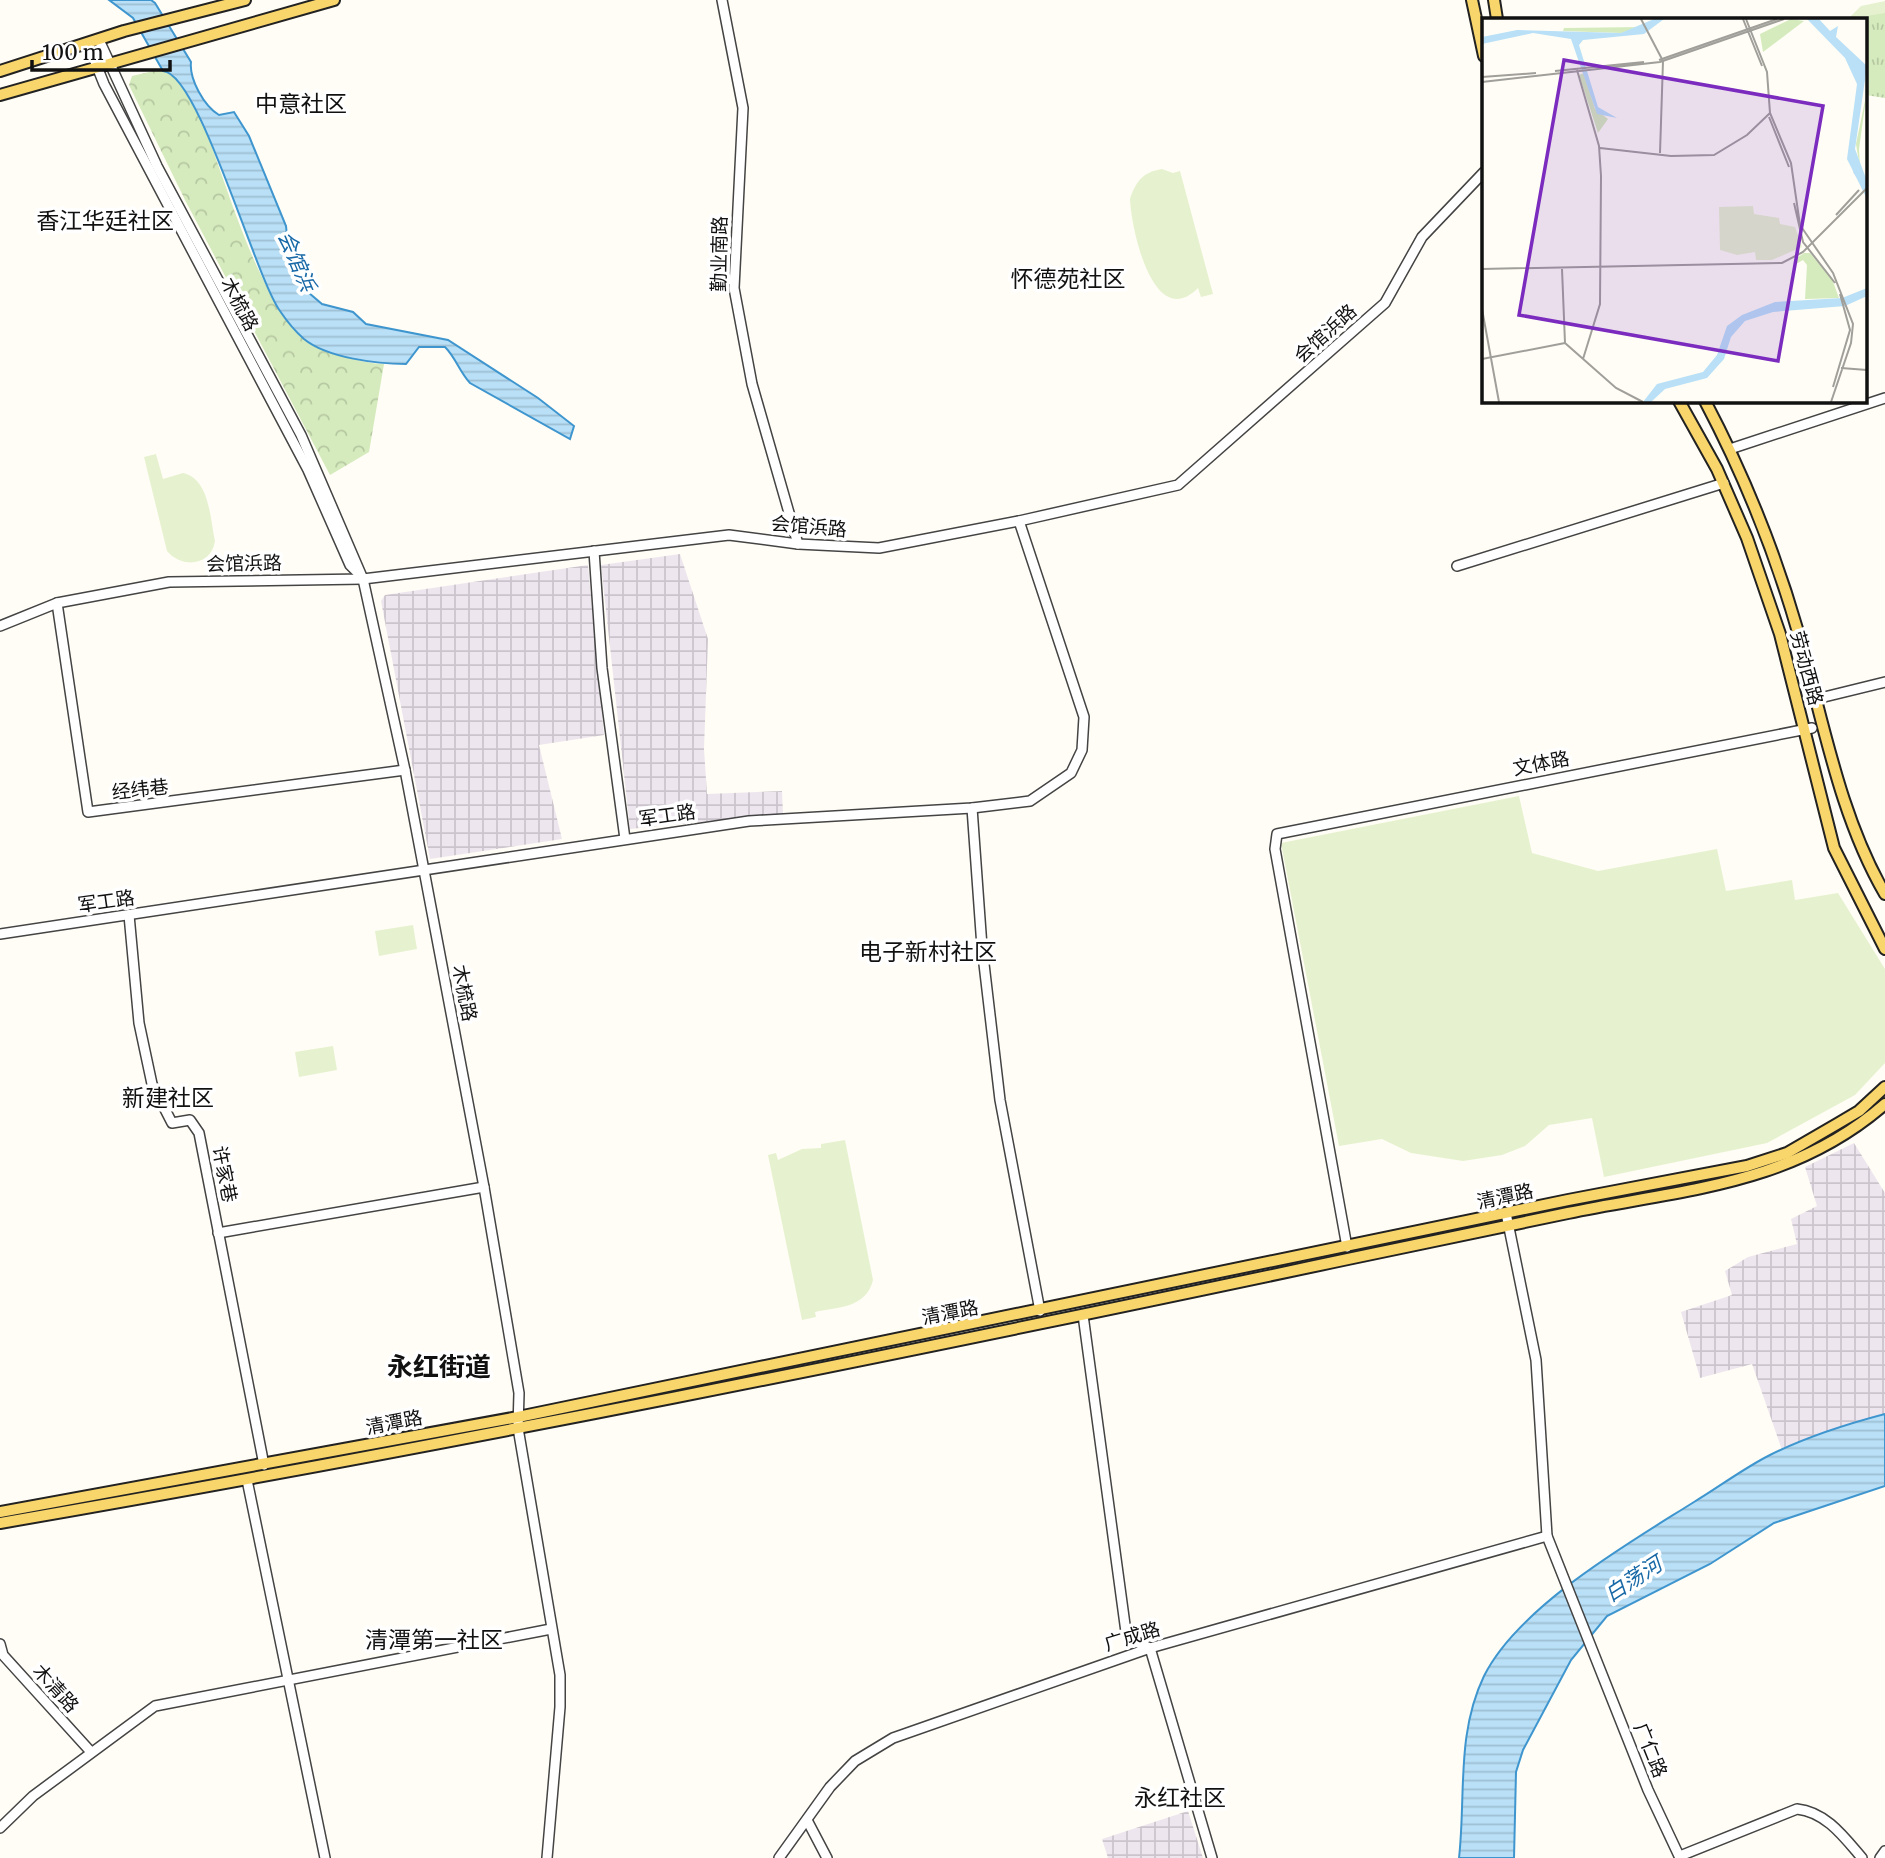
<svg xmlns="http://www.w3.org/2000/svg" width="1885" height="1858" viewBox="0 0 1885 1858" font-family="Merriweather,'Noto Sans SC',serif">
	<style>
		.industrial { fill: url(#industrial-grid) }
		.grass { fill: url(#grass-tufts) }
		.park { fill: url(#park-crowns) }
		.pitch { fill: #e6f2cf }
		.water { fill: url(#water-rules); stroke: #3f96cf; stroke-width: 2 }
		.lines { fill: none; stroke-linecap: round; stroke-linejoin: round }
		.minor-casing { stroke: #444; stroke-width: 12 }
		.major-casing { stroke: #222; stroke-width: 14 }
		.minor { stroke: #fff; stroke-width: 9 }
		.major { stroke: #f9d66b; stroke-width: 10 }
		.labels { text-anchor: middle; dominant-baseline: central; stroke-width: 7; stroke-linejoin: round; paint-order: stroke }
		.street-label { font-size: 19px; fill: #111; stroke: #fff }
		.water-label { font-size: 21px; font-style: italic; fill: #1768a6; stroke: #fff }
		.quarter-label { font-size: 23px; fill: #111; stroke: #fff }
		.district-label { font-size: 26px; font-weight: bold; fill: #111; stroke: #fff }
		.inset-river { fill: none; stroke: #b9e0f7; stroke-width: 3.5 }
		.inset-road { fill: none; stroke: #a09f9a; stroke-width: 2 }
		.view { fill: #7b2cbf; fill-opacity: 0.15; stroke: #7b2cbf; stroke-width: 3.5 }
		.inset-edge { fill: none; stroke: #111; stroke-width: 3.5 }
	</style>
	<defs>
		<pattern id="industrial-grid" width="8" height="8" patternUnits="userSpaceOnUse" patternTransform="scale(1.75)"><rect width="8" height="8" fill="#eee6ef"/><path d="M0 4h8M4 0v8" fill="none" stroke="#cbc4cc"/></pattern>
		<pattern id="grass-tufts" width="24" height="20" patternUnits="userSpaceOnUse" patternTransform="scale(1.75)"><rect width="24" height="20" fill="#d5ebbd"/><path d="M3 7l-1-3M5 7V3M7 7l1-3M15 17l-1-3M17 17v-4M19 17l1-3" fill="none" stroke="#b6c8a1"/></pattern>
		<pattern id="park-crowns" width="20" height="18" patternUnits="userSpaceOnUse" patternTransform="scale(1.75)"><rect width="20" height="18" fill="#d5ebbd"/><path d="M2 6a3 3 0 1 1 6 0M12 15a3 3 0 1 1 6 0" fill="none" stroke="#b6c8a1"/></pattern>
		<pattern id="water-rules" width="6" height="5" patternUnits="userSpaceOnUse" patternTransform="scale(1.75)"><rect width="6" height="5" fill="#b9e0f7"/><path d="M0 2.5h6" fill="none" stroke="#9ebfd3"/></pattern>
	</defs>
	<rect width="100%" height="100%" fill="#fffdf5"/>
	<!-- industrial -->
	<g class="industrial">
		<polygon points="680,554 708,639 704,749 707,794 782,791 783,814 630,829 601,565"/>
		<polygon points="588,565 604,735 539,745 562,839 430,859 381,601 385,595"/>
		<polygon points="1854,1143 1885,1193 1885,1414 1782,1450 1752,1364 1700,1378 1681,1312 1732,1295 1725,1271 1748,1257 1797,1244 1791,1219 1817,1206 1805,1167"/>
		<polygon points="1188,1811 1203,1858 1108,1858 1102,1839"/>
	</g>
	<!-- grass -->
	<polygon class="grass" points="1874,13 1885,13 1885,98 1866,95 1866,19 1861,19"/>
	<!-- park -->
	<path class="park" d="M162 69C185 77 197 109 206 132 229 190 258 297 303 338 317 351 365 364 384 364L369 452 330 475 185 200 129 85 132 76Z"/>
	<!-- pitch -->
	<g class="pitch">
		<polygon points="1885,1 1885,13 1848,19 1861,6"/>
		<path d="M1162 169 1173 173 1180 171 1213 294 1201 297 1198 288C1153 333 1131 227 1130 199 1136 181 1143 172 1162 169Z"/>
		<path d="M156 454 163 479 183 473C210 479 210 519 215 541 211 567 181 568 167 551L144 457Z"/>
		<polygon points="1519,796 1532,853 1598,871 1717,849 1726,891 1792,880 1795,900 1838,893 1885,969 1885,1063 1855,1095 1767,1143 1604,1177 1592,1118 1549,1125 1525,1146 1502,1155 1463,1161 1411,1153 1382,1139 1339,1146 1281,843"/>
		<polygon points="413,925 417,949 379,956 375,931"/>
		<polygon points="333,1046 337,1070 299,1077 295,1052"/>
		<path d="M845 1140 873 1280C866 1308 839 1307 815 1312L816 1317 802 1320 768 1155 776 1153 778 1160 802 1149 821 1148V1144Z"/>
	</g>
	<!-- water -->
	<g class="water">
		<path d="M109 0H151L155 3 191 62C189 79 204 106 219 115L234 112 249 136 286 226 288 246 302 287 322 304 353 312 366 324 448 340 538 398 574 426 570 439 470 383C459 371 456 358 445 347H419L406 364C378 364 327 358 304 339 296 332 286 320 280 311 254 274 199 73 163 71L133 18Z"/>
		<path d="M1885 1414V1486L1774 1523 1710 1564 1607 1616 1571 1660 1523 1750 1516 1772 1514 1858H1459C1466 1796 1456 1734 1484 1676 1519 1606 1629 1543 1694 1502 1719 1487 1744 1468 1770 1455 1806 1437 1847 1424 1885 1414Z"/>
	</g>
	<g class="lines">
		<!-- minor casing -->
		<g class="minor-casing">
			<g id="minor">
				<polyline points="722,0 743,108 734,288 752,384 798,544"/>
				<polyline points="99,40 157,166 301,435 363,579 405,770 484,1187 519,1393 518,1428 560,1675 560,1707 547,1858"/>
				<polyline points="88,44 104,84 308,470 350,565 357,572"/>
				<polyline points="1730,449 1885,398"/>
				<polyline points="594,551 602,668 625,839"/>
				<polyline points="1457,566 1724,483"/>
				<polyline points="57,603 88,812 405,770"/>
				<polyline points="0,626 57,603 169,582 363,579 729,535 798,544 879,548 1019,521 1178,485 1385,303 1422,237 1484,172"/>
				<polyline points="1816,699 1885,682"/>
				<polyline points="972,808 982,947 1000,1100 1040,1311"/>
				<polyline points="129,915 139,1023 152,1084 172,1123 190,1120 199,1133 264,1465"/>
				<polyline points="0,934 749,821 972,808 1030,801 1071,773 1082,750 1084,717 1019,521"/>
				<polyline points="1506,1213 1536,1360 1547,1536 1648,1790 1680,1858"/>
				<polyline points="218,1233 484,1187"/>
				<polyline points="1347,1247 1275,849 1277,834 1812,728"/>
				<polyline points="1083,1315 1126,1632 1131,1640 1150,1648 1212,1858"/>
				<polyline points="247,1480 325,1858"/>
				<polyline points="0,1644 3,1655 91,1752"/>
				<polyline points="807,1820 827,1858"/>
				<polyline points="0,1828 33,1796 155,1706 551,1629"/>
				<path d="M1680 1856 1797 1809C1826 1812 1844 1837 1862 1858"/>
				<polyline points="779,1858 830,1787 855,1761 893,1738 1150,1648 1547,1536"/>
				<polyline points="1880,1858 1885,1851"/>
			</g>
		</g>
		<!-- major casing -->
		<g class="major-casing">
			<g id="major">
				<polyline points="1472,0 1484,56"/>
				<polyline points="1494,0 1497,19"/>
				<polyline points="0,71 124,31 245,0"/>
				<polyline points="0,95 334,0"/>
				<polyline points="1679,401 1717,469 1747,538 1780,634 1834,848 1885,949"/>
				<path d="M1705 401C1744 475 1775 552 1798 632 1823 719 1839 815 1885 894"/>
				<polyline points="0,1512 518,1417 1568,1200 1747,1166 1787,1153 1837,1124 1859,1111 1885,1087"/>
				<path d="M0 1523C451 1445 900 1354 1348 1259 1421 1244 1494 1228 1568 1213 1683 1189 1791 1186 1885 1104"/>
			</g>
		</g>
		<!-- minor -->
		<use href="#minor" class="minor"/>
		<!-- major -->
		<use href="#major" class="major"/>
	</g>
	<g class="labels">
		<!-- street labels -->
		<g class="street-label">
			<text transform="translate(719 254) rotate(-89)">勤业南路</text>
			<text transform="translate(240 304) rotate(62)">木梳路</text>
			<text transform="translate(1325 333) rotate(-42)">会馆浜路</text>
			<text transform="translate(809 526) rotate(5)">会馆浜路</text>
			<text transform="translate(244 563) rotate(-1)">会馆浜路</text>
			<text transform="translate(1807 668) rotate(75)">劳动西路</text>
			<text transform="translate(1541 763) rotate(-11)">文体路</text>
			<text transform="translate(140 789) rotate(-6)">经纬巷</text>
			<text transform="translate(667 815) rotate(-8)">军工路</text>
			<text transform="translate(106 901) rotate(-8)">军工路</text>
			<text transform="translate(465 993) rotate(79)">木梳路</text>
			<text transform="translate(225 1174) rotate(79)">许家巷</text>
			<text transform="translate(1505 1196) rotate(-12)">清潭路</text>
			<text transform="translate(950 1312) rotate(-11)">清潭路</text>
			<text transform="translate(394 1422) rotate(-11)">清潭路</text>
			<text transform="translate(1132 1636) rotate(-17)">广成路</text>
			<text transform="translate(56 1688) rotate(48)">木清路</text>
			<text transform="translate(1651 1750) rotate(68)">广仁路</text>
		</g>
		<!-- water labels -->
		<g class="water-label">
			<text transform="translate(297 261) rotate(67)">会馆浜</text>
			<text transform="translate(1633 1579) rotate(-33)">白荡河</text>
		</g>
		<!-- quarter labels -->
		<g class="quarter-label">
			<text x="301" y="103">中意社区</text>
			<text x="105" y="220">香江华廷社区</text>
			<text x="1068" y="278">怀德苑社区</text>
			<text x="928" y="951">电子新村社区</text>
			<text x="168" y="1097">新建社区</text>
			<text x="434" y="1639">清潭第一社区</text>
			<text x="1180" y="1797">永红社区</text>
		</g>
		<!-- district labels -->
		<g class="district-label">
			<text x="439" y="1366">永红街道</text>
		</g>
	</g>
	<!-- overview -->
	<g transform="translate(1482 18)">
		<rect width="385" height="385" fill="#fffdf5"/>
		<path d="M309 1 322 3 281 34 278 16ZM160 9 139 15 81 13 82 10ZM102 55 113 91 126 101 116 115 97 57ZM385 73 377 131 378 150 374 126ZM322 235H328L350 261 357 280 323 281 325 247 321 242 314 246 312 242Z" fill="#d5ebbd"/>
		<path d="M271 188 272 196 297 200 298 206 313 209 320 229 290 242H274L273 234 255 237 238 232 237 189Z" fill="#e6f2cf"/>
		<path d="M172 1H182L162 16 101 22 97 27 116 89 135 100 150 116 135 100 115 96 89 21 51 15 0 26V19L35 12 139 15ZM325 1H337L348 13 356 8 354 19 385 48 373 131 385 163V181L365 141 375 66 363 40ZM385 270V278L363 288 291 294 263 303 249 319 242 341 225 360 183 371 169 384H161L175 366 221 354 235 337 245 308 260 297 293 284 360 280Z" fill="#b9e0f7"/>
		<path class="inset-river" d="M331 1 369 40 380 63 370 128 373 154 383 168"/>
		<path class="inset-road" d="M159 1 181 43M261 1 280 48M264 1 285 54 288 95 309 145 318 207 351 255 371 306 369 325 349 384M177 42 295 1M95 52 117 128 119 158 118 286 101 341M73 53 162 44M0 59 54 55M0 64 178 44 302 1M287 99 307 149M118 130 189 138 232 137 265 117 288 95M178 135 181 43M312 185 321 224 353 265M354 197 377 172M0 251 300 245 321 234 385 170M80 251 83 325 134 370 161 384M0 291 17 384M0 341 83 325M359 350 385 352M351 369 368 312 358 276"/>
		<path class="view" d="M82 42 341 88 296 343 37 297Z"/>
		<rect width="385" height="385" class="inset-edge"/>
	</g>
	<!-- scale -->
	<path d="M32 60v10h138v-10" fill="none" stroke="#111111" stroke-width="3.5"/>
	<text x="42" y="60" font-size="21" fill="#111111" stroke="#ffffff" stroke-width="5" paint-order="stroke">100 m</text>
</svg>
